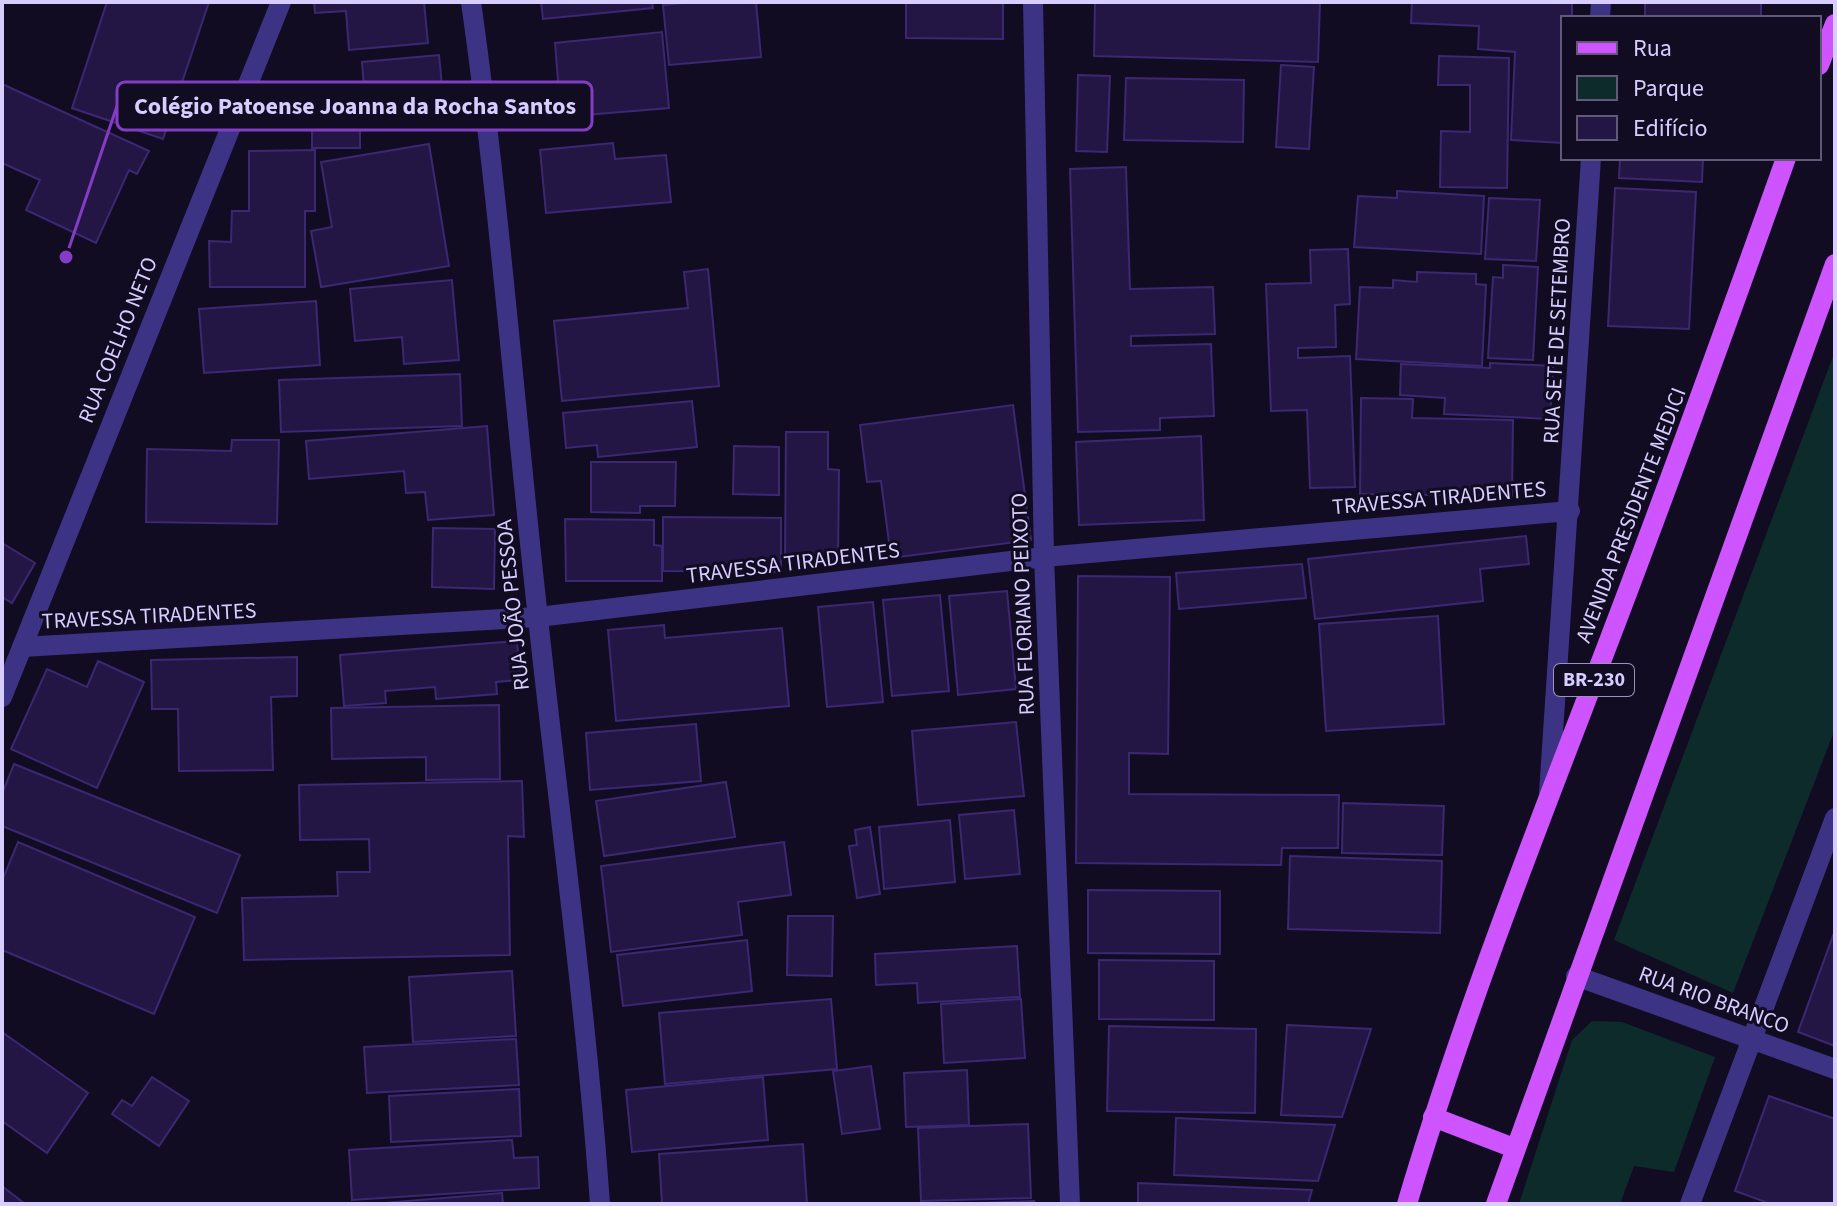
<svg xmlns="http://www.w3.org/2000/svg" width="1837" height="1206" viewBox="0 0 1837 1206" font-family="'Source Sans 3',sans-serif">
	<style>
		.green { fill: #0e2b2c }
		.building { fill: #241644; stroke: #3c2772; stroke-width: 2 }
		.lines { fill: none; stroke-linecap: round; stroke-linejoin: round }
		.minor { stroke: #3d3385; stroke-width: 20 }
		.primary { stroke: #ce54ff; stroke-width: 20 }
		.labels { text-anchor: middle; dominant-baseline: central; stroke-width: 6; stroke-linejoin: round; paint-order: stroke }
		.shield { fill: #110c22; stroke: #9c93bd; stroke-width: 2 }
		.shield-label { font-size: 20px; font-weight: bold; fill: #d7cdff }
		.street-label { font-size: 22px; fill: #d7cdff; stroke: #110c22 }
		.leader { fill: none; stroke: #843cc5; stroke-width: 3 }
		.callout-dot { fill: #843cc5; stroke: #110c22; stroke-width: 3 }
		.callout { fill: #110c22; stroke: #843cc5; stroke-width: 3 }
		.callout-label { font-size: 24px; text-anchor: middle; font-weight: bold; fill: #d7cdff }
	</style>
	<rect width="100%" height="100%" fill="#110c22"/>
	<!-- green -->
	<g class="green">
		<polygon points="1835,351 1835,729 1733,993 1614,940"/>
		<polygon points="1592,1021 1622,1022 1715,1057 1674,1172 1634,1166 1620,1204 1519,1204 1572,1040"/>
	</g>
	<!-- building -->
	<g class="building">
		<polygon points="107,2 209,2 163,139 72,108"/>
		<polygon points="314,2 424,2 428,43 349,50 346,11 315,13"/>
		<polygon points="541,2 652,2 653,8 543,19"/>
		<polygon points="693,2 756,2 761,57 669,65 663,5"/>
		<polygon points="906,2 1003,2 1003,39 906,38"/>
		<polygon points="1095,2 1320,2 1318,62 1094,56"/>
		<polygon points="1412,2 1572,2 1572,18 1563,18 1563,143 1511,140 1515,52 1478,49 1479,26 1411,23"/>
		<rect x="1645" y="2" width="116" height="16"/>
		<polygon points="662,32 669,108 561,117 555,43"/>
		<polygon points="439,55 444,106 366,114 362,62"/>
		<polygon points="1439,56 1509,58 1507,188 1440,187 1441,131 1470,132 1470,85 1438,85"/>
		<polygon points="1281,65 1314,67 1309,149 1276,147"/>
		<polygon points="1078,75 1110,76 1107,152 1076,151"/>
		<polygon points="1126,78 1244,80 1243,142 1124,140"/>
		<polygon points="2,84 149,151 137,174 129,170 96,243 26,210 40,180 2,163"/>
		<rect x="312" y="87" width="48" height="61"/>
		<polygon points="613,143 615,159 666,155 671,202 546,213 540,150"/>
		<polygon points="429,144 449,266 321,287 311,231 332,227 321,162"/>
		<polygon points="315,150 315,211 305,211 305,287 210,287 209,241 231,242 232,211 249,211 249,151"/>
		<polygon points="1620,158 1703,158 1702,182 1619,178"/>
		<polygon points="1126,167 1130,289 1213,287 1215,334 1131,336 1131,346 1211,344 1214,416 1160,418 1160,430 1078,432 1070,169"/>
		<polygon points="1615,188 1696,192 1689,329 1608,326"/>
		<polygon points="1397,191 1484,196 1481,254 1354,247 1358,196 1397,198"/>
		<polygon points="1489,198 1540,200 1536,261 1485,259"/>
		<polygon points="1348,249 1350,304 1335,305 1336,347 1298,348 1298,358 1350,356 1355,487 1310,488 1307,410 1271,411 1266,284 1311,283 1310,250"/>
		<polygon points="1503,265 1538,267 1533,360 1488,358 1493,277 1503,278"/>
		<polygon points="708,269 719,386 562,401 554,321 688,308 684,272"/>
		<polygon points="1417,272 1476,274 1476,284 1486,285 1482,366 1356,359 1360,287 1393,288 1393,280 1417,282"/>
		<polygon points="452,280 459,360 404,364 402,337 355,341 350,289"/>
		<polygon points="316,301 320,365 204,373 199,309"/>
		<polygon points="1490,363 1553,366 1550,419 1444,414 1445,398 1400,395 1401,364 1490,368"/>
		<polygon points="460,374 462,426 281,432 279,380"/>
		<polygon points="1361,398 1413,399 1412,418 1513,420 1512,496 1360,494"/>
		<polygon points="692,401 697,447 598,457 597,445 566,448 563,413"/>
		<polygon points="1013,405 1031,540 891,558 881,481 867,482 860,425"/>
		<polygon points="487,426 494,515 428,520 425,492 406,493 404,471 309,479 306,441"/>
		<polygon points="786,432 828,432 828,469 839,470 838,559 785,559"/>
		<polygon points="1201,436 1204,520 1079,525 1076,442"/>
		<polygon points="232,440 279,440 277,524 146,522 147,449 231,451"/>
		<polygon points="734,446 779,447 779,495 733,494"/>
		<polygon points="591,462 676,462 675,506 640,506 640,513 591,512"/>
		<polygon points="663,517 781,518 781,572 663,571"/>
		<polygon points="565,519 654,520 654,545 662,546 662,581 566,581"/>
		<polygon points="433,528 495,529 494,589 432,587"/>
		<polygon points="1526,536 1529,564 1480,569 1483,601 1315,619 1308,559"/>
		<polygon points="2,543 35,563 12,603 2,597"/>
		<polygon points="1302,564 1306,598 1179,609 1176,573"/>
		<polygon points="1078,576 1170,577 1168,754 1129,753 1129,794 1339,795 1338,848 1282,848 1281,865 1076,863"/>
		<polygon points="1007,591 1016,689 958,695 949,596"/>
		<polygon points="940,595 949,691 892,696 883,600"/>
		<polygon points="873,602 883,702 827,707 818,607"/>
		<polygon points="1438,616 1444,724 1326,731 1319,624"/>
		<polygon points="664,625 665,638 782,628 789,706 616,721 608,630"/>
		<polygon points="517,641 520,680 496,682 497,694 436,699 435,687 385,691 386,703 344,706 340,655"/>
		<polygon points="297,657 297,696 271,697 273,770 179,771 178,709 152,709 151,660"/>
		<polygon points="98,661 144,682 97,788 11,749 47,669 87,687"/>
		<polygon points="499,705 500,779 426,780 426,757 332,759 331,708"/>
		<polygon points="1016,722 1024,796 918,805 912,731"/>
		<polygon points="696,724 701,781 590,790 586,733"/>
		<polygon points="14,764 240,855 217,913 2,826 2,794"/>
		<polygon points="522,781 524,837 508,836 510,955 244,960 242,898 338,896 337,872 370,872 369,839 300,840 299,785"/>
		<polygon points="726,782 735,837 604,856 596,801"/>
		<polygon points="1343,803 1444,806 1442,855 1342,853"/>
		<polygon points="1014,810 1020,874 965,879 959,815"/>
		<polygon points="950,820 955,882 884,889 879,827"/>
		<polygon points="870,827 880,894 857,898 849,846 857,845 855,830"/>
		<polygon points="18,842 195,917 154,1014 2,950 2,881"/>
		<polygon points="784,842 791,895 738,902 742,935 611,952 601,866"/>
		<polygon points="1290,856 1442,861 1440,933 1288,929"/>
		<polygon points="1088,890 1220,891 1220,954 1088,953"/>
		<polygon points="788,916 833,916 832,976 787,975"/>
		<polygon points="1835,930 1835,1046 1798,1032"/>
		<polygon points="747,940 752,991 623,1006 617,955"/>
		<polygon points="1017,946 1020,997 918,1003 917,983 876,985 875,954"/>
		<polygon points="1099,960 1214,961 1214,1020 1099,1019"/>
		<polygon points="512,971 516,1036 413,1042 409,977"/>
		<polygon points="831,999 837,1069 665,1084 659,1013"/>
		<polygon points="1021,999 1025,1058 944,1063 941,1004"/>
		<polygon points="1287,1025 1371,1029 1342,1117 1281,1115"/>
		<polygon points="1109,1026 1256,1029 1255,1113 1107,1111"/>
		<polygon points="2,1032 88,1093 47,1153 2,1121"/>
		<polygon points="516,1039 519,1085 367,1093 364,1047"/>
		<polygon points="871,1066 880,1129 842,1134 833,1071"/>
		<polygon points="967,1070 969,1125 906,1127 904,1073"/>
		<polygon points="152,1077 189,1101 159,1146 112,1114 122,1100 132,1106"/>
		<polygon points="763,1077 768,1140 632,1152 626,1090"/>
		<polygon points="519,1089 521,1136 391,1142 389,1096"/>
		<polygon points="1769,1096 1835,1119 1835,1204 1771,1204 1735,1191"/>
		<polygon points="1176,1118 1335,1125 1318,1181 1174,1175"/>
		<polygon points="1028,1124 1031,1198 921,1201 918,1128"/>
		<polygon points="512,1140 514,1158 538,1157 539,1188 352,1200 349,1150"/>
		<polygon points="803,1144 807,1204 662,1204 659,1154"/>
		<polygon points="1138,1183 1312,1190 1308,1204 1138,1204"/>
		<polygon points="2,1186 25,1204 2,1204"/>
		<polygon points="502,1193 503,1204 372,1204"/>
		<polygon points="1034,1201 1034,1204 951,1204"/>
	</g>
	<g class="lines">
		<!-- minor -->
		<g class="minor">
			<path d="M471 2C500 207 515 413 538 618 559 813 586 1008 600 1204"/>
			<polyline points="1033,2 1044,557 1070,1204"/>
			<polyline points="1600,18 1601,2"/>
			<polyline points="22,647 538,617 1044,557 1570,511"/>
			<polyline points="2,697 281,2"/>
			<polyline points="1549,793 1591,158"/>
			<polyline points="1576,976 1835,1069"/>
			<polyline points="1690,1204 1835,818"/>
		</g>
		<!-- primary -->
		<g class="primary">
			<polyline points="1819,65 1835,24"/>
			<polyline points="1433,1117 1514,1148"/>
			<path d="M1407 1204C1463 1015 1536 831 1607 646 1669 484 1728 321 1786 158"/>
			<polyline points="1496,1204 1835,264"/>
		</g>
	</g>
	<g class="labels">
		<!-- shield labels -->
		<rect class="shield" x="1554" y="664" width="80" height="32" rx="6"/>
		<g class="shield-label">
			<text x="1594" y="680">BR-230</text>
		</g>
		<!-- street labels -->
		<g class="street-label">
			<text transform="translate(1557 331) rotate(-87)">RUA SETE DE SETEMBRO</text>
			<text transform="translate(118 340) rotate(-68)">RUA COELHO NETO</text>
			<text transform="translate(1439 498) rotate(-5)">TRAVESSA TIRADENTES</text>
			<text transform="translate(1631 515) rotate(-69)">AVENIDA PRESIDENTE MEDICI</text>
			<text transform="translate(793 563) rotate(-7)">TRAVESSA TIRADENTES</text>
			<text transform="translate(1023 604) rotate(-92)">RUA FLORIANO PEIXOTO</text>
			<text transform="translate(513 605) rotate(-96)">RUA JOÃO PESSOA</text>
			<text transform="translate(149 616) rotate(-3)">TRAVESSA TIRADENTES</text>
			<text transform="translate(1714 1000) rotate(20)">RUA RIO BRANCO</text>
		</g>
	</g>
	<!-- callouts -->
	<path class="leader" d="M66 257L117 106"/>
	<circle class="callout-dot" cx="66" cy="257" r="8"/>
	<rect class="callout" x="117" y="82" width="475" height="48" rx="8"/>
	<g class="callout-label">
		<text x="355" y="114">Colégio Patoense Joanna da Rocha Santos</text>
	</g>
	<!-- border -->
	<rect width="1837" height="1206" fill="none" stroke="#d7cdff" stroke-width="8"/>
	<!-- legend -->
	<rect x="1561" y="16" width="260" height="144" fill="#110c22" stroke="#60597a" stroke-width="2"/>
	<rect x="1577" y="42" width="40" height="12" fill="#ce54ff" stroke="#60597a" stroke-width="2"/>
	<text x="1633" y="56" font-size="24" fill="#d7cdff">Rua</text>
	<rect x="1577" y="76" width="40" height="24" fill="#0e2b2c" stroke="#60597a" stroke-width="2"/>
	<text x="1633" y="96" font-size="24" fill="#d7cdff">Parque</text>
	<rect x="1577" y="116" width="40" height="24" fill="#241644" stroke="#60597a" stroke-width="2"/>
	<text x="1633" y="136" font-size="24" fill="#d7cdff">Edifício</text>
</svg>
